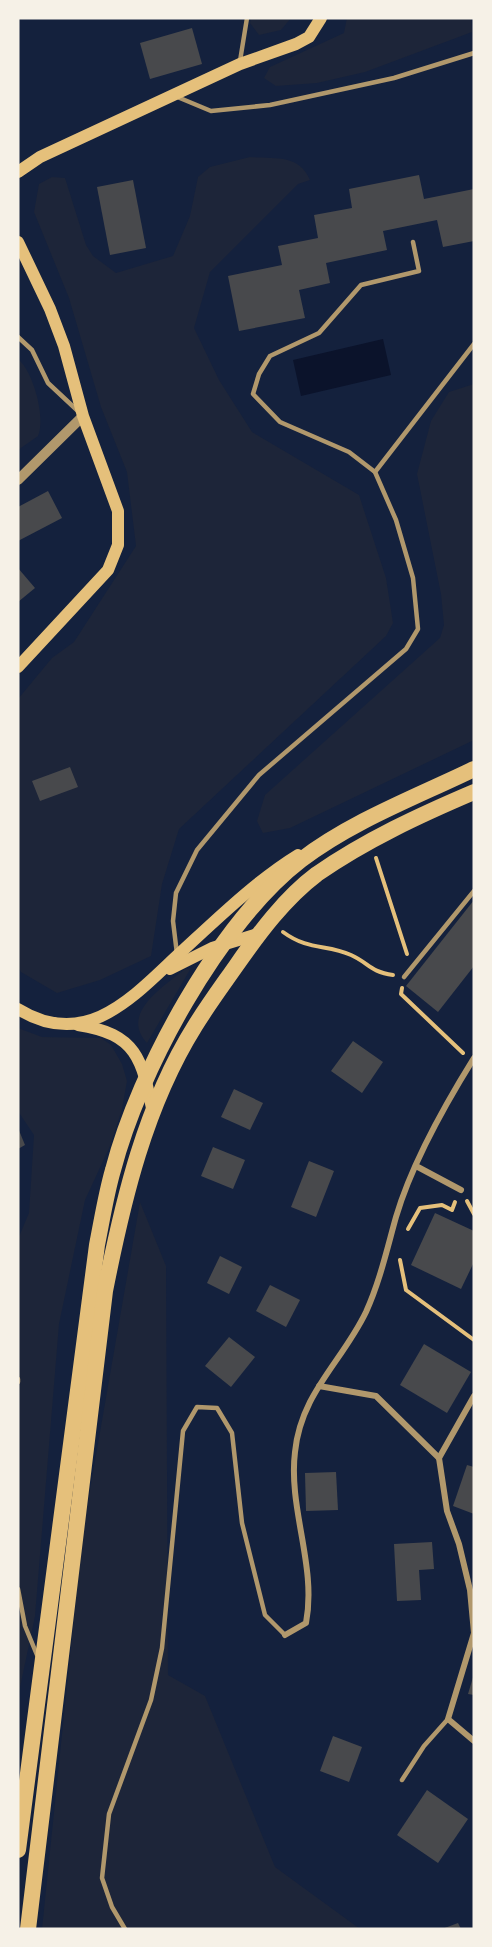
<svg xmlns="http://www.w3.org/2000/svg" width="492" height="1947" viewBox="0 0 492 1947" font-family="'Roboto Condensed',sans-serif">
	<style>
		.green { fill: #1d2539 }
		.water { fill: #0b132b }
		.building { fill: #48494c }
		.lines { fill: none; stroke-linecap: round; stroke-linejoin: round }
		.path { stroke: #e5c07b; stroke-width: 4 }
		.service { stroke: #b1986c; stroke-width: 4.5 }
		.minor { stroke: #b1986c; stroke-width: 6 }
		.tertiary { stroke: #b1986c; stroke-width: 10 }
		.secondary { stroke: #e5c07b; stroke-width: 12 }
		.trunk { stroke: #e5c07b; stroke-width: 16 }
	</style>
	<rect width="100%" height="100%" fill="#14213d"/>
	<!-- green -->
	<g class="green">
		<polygon points="251,18 291,18 281,30 259,35 250,23"/>
		<polygon points="347,18 471,18 472,32 365,72 317,83 276,86 264,78 270,67 344,33"/>
		<path d="M250 157C275 159 299 154 310 180L298 184 210 272 194 328 219 380 252 432 359 495 386 578 393 623 386 636 179 829 162 884 151 956 100 980 57 993 21 972 18 967V699L52 658 74 642 136 546 127 472 101 407 69 298 34 212 39 184 52 177 65 178 86 245 93 256 116 273 173 256 190 216 198 177 210 167Z"/>
		<path d="M18 359C33 371 46 418 38 436L18 450Z"/>
		<polygon points="474,384 474,740 290,828 263,833 257,821 265,795 440,638 444,625 441,594 417,474 431,421 449,392"/>
		<path d="M191 968 147 1043C119 1013 165 986 185 969Z"/>
		<polygon points="18,1028 42,1037 101,1038 111,1045 122,1064 127,1081 122,1109 110,1146 85,1200 59,1324 35,1616 18,1697 18,1239 29,1213 34,1135 18,1111"/>
		<polygon points="140,1202 166,1266 168,1675 205,1696 275,1867 360,1929 42,1929 83,1530"/>
	</g>
	<!-- water -->
	<polygon class="water" points="383,339 391,375 301,396 293,360"/>
	<!-- building -->
	<g class="building">
		<polygon points="192,28 202,64 150,79 140,43"/>
		<polygon points="419,175 424,199 474,189 474,241 443,247 437,220 383,231 387,250 326,263 330,283 299,290 305,318 239,331 228,276 282,265 278,246 318,238 314,215 352,208 349,189"/>
		<polygon points="133,180 146,248 110,255 97,187"/>
		<polygon points="48,491 62,518 18,541 18,507"/>
		<polygon points="18,568 35,588 18,602"/>
		<polygon points="70,767 78,787 40,801 32,781"/>
		<polygon points="474,900 474,966 438,1012 406,986"/>
		<polygon points="353,1041 383,1062 362,1093 331,1071"/>
		<polygon points="234,1089 263,1103 250,1130 221,1117"/>
		<polygon points="18,1128 25,1145 18,1149"/>
		<polygon points="213,1147 245,1160 233,1189 201,1176"/>
		<polygon points="309,1161 334,1171 316,1217 291,1207"/>
		<polygon points="435,1213 474,1231 474,1262 461,1289 411,1265"/>
		<polygon points="220,1256 242,1267 229,1294 207,1283"/>
		<polygon points="270,1285 300,1300 286,1327 256,1311"/>
		<polygon points="229,1337 255,1357 231,1387 205,1366"/>
		<polygon points="424,1344 471,1372 447,1413 400,1385"/>
		<polygon points="467,1465 474,1467 474,1514 453,1506"/>
		<polygon points="336,1472 338,1510 306,1511 305,1473"/>
		<polygon points="432,1542 434,1569 419,1570 421,1600 397,1601 394,1544"/>
		<polygon points="474,1674 474,1695 468,1694"/>
		<polygon points="333,1736 362,1747 349,1782 320,1771"/>
		<polygon points="427,1790 468,1819 438,1863 397,1835"/>
		<polygon points="458,1923 461,1929 442,1929"/>
	</g>
	<g class="lines">
		<!-- path -->
		<g class="path">
			<polyline points="376,858 407,954"/>
			<path d="M283 932C309 951 326 944 351 955 369 963 370 972 393 975"/>
			<polyline points="402,988 401,994 463,1053"/>
			<polyline points="467,1201 474,1214"/>
			<polyline points="408,1229 420,1208 442,1205 452,1210 455,1202"/>
			<polyline points="400,1260 406,1290 474,1340"/>
		</g>
		<!-- service -->
		<g class="service">
			<polyline points="240,61 247,18"/>
			<polyline points="175,96 211,111 270,105 394,78 474,53"/>
			<polyline points="18,337 32,350 48,383 79,412"/>
			<polyline points="375,472 474,344"/>
			<polyline points="177,954 173,921 176,893 197,850 259,775 406,649 418,629 413,578 396,520 375,472 349,452 280,422 253,394 259,374 270,356 319,333 361,285 419,271 413,242"/>
			<polyline points="404,977 474,891"/>
			<polyline points="18,1379 18,1382"/>
			<polyline points="18,1589 25,1626 37,1655"/>
			<polyline points="402,1780 424,1746 448,1719"/>
			<polyline points="125,1929 112,1907 102,1878 109,1814 151,1700 162,1648 183,1431 197,1407 217,1408 232,1433 242,1523 265,1615 285,1635"/>
		</g>
		<!-- minor -->
		<g class="minor">
			<polyline points="416,1166 461,1190"/>
			<polyline points="319,1386 376,1396 439,1458"/>
			<polyline points="474,1396 439,1458 447,1511 459,1544 470,1590 474,1633 448,1719 474,1741"/>
			<path d="M285 1635 306 1623C317 1566 288 1509 295 1452 301 1393 342 1362 366 1312 380 1281 387 1249 396 1217 411 1166 446 1103 474 1058"/>
		</g>
		<!-- tertiary -->
		<polyline class="tertiary" points="18,480 83,416"/>
		<!-- secondary -->
		<g class="secondary">
			<polyline points="18,172 40,157 240,64 296,44 309,37 321,18"/>
			<polyline points="18,242 50,309 64,346 83,416 118,511 118,545 108,570 18,667"/>
			<polyline points="170,969 212,948 258,934"/>
			<path d="M18 1009C86 1051 133 997 179 954 216 920 257 880 298 855"/>
			<path d="M78 1025C137 1034 142 1059 153 1113"/>
		</g>
		<!-- trunk -->
		<g class="trunk">
			<path d="M18 1850 97 1245C102 1220 106 1194 113 1170 139 1070 219 923 301 860 352 821 416 797 474 769"/>
			<path d="M28 1929 105 1291C123 1200 145 1106 195 1026 208 1005 222 986 236 966 259 933 285 898 317 874 366 840 420 815 474 792"/>
		</g>
	</g>
	<!-- border -->
	<rect width="492" height="1947" fill="none" stroke="#f6f1e7" stroke-width="39"/>
</svg>
